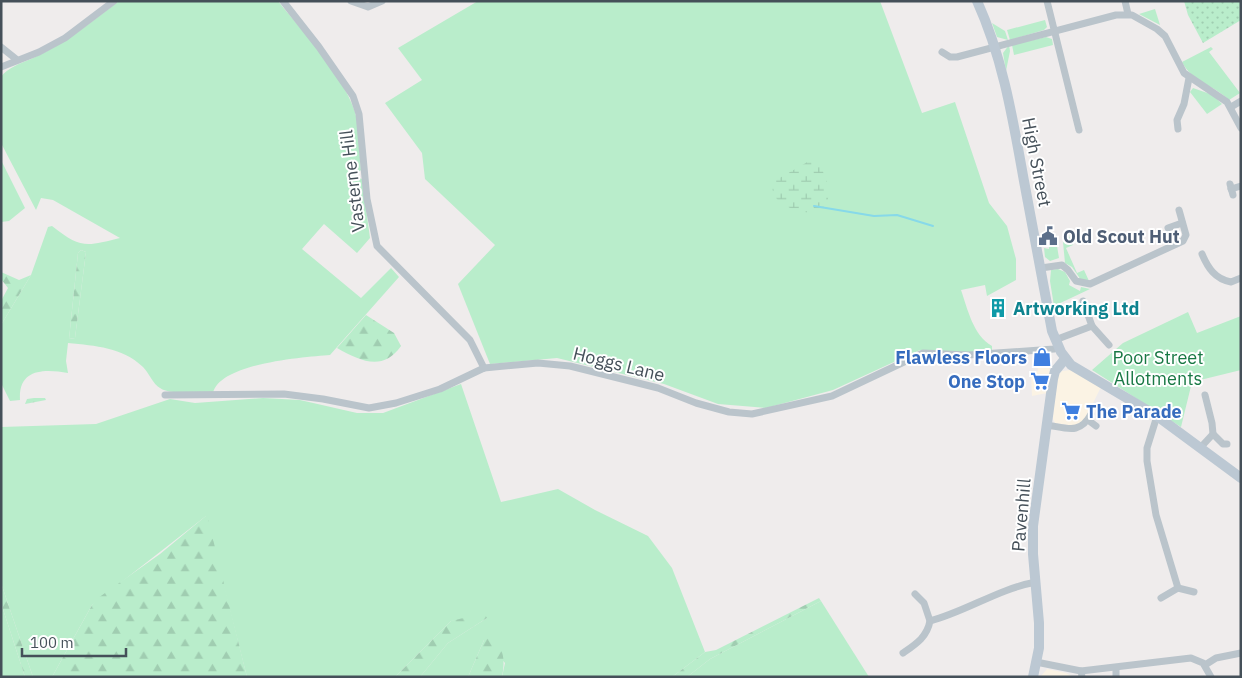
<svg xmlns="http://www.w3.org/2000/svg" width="1242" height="678" viewBox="0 0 1242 678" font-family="'IBM Plex Sans',sans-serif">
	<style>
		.commercial { fill: #fbf3e4 }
		.green { fill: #b9edcb; fill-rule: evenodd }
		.forest { fill: url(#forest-firs) }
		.wetland { fill: url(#wetland-marsh) }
		.park { fill: url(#park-dots) }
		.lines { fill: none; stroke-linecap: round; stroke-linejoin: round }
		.stream { stroke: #87d9e9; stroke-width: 2 }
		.street { stroke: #bac4cb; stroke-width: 7 }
		.secondary { stroke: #bcc8d3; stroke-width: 10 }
		.labels { text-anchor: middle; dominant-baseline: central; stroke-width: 4; stroke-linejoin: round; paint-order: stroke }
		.street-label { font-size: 18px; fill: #455059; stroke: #fff }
		.service-label { font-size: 18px; font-weight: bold; fill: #4e5e75; stroke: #fff; text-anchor: start }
		.culture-label { font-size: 18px; font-weight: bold; fill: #0d838f; stroke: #fff; text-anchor: start }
		.shop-label { font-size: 18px; font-weight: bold; fill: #366cbe; stroke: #fff; text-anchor: end }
		.park-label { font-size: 18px; fill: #187844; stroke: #fff }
	</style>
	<defs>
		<pattern id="forest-firs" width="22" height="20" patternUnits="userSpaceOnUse" patternTransform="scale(1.25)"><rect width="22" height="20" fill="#b9edcb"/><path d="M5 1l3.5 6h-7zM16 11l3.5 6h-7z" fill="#a0cdb1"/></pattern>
		<pattern id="wetland-marsh" width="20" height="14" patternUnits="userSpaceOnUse" patternTransform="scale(1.25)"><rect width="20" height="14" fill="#b9edcb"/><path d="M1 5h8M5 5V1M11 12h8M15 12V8" fill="none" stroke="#a0cdb1"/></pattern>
		<pattern id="park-dots" width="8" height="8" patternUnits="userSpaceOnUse" patternTransform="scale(1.25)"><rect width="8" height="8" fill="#b9edcb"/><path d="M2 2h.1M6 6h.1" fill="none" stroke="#a0cdb1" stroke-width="1.8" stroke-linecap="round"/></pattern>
	</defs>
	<rect width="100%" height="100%" fill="#efecec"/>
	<!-- commercial -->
	<g class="commercial">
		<polygon points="1048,351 1050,376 1047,393 1032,396 1031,373 1038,371 1036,352"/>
		<polygon points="1071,370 1101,387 1083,423 1075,426 1055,423 1053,419 1056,378 1062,371"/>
		<polygon points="1047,669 1066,673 1073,677 1040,677"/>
	</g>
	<!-- green -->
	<g class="green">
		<path d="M119 1H278C305 35 341 71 355 112 360 129 359 152 361 170L356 174 357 177 362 179 370 238 357 253 324 224 302 249 361 298 391 268 399 277 330 355C305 357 220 363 213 393 200 392 169 395 160 388 153 384 149 373 143 367 122 347 96 346 68 343L66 361 68 373C45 369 18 368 20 400L10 401 1 383V325L31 275 48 227 52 226C80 248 85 247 120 238L53 200 41 198 36 210 1 143V77C7 68 21 63 31 59 65 44 90 23 119 1ZM81 250 86 252 75 338 69 339 78 253Z"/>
		<path d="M478 1H880L922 113 955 102 989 203 1007 226 1016 259V280L987 296 985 285 961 290C968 310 973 335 992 346V350L975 353 920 350 833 390 766 408 718 404 664 384 557 358 490 364 458 284 495 245 425 179 422 153 385 103 422 80 398 48Z"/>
		<polygon points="1155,9 1160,25 1139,14"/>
		<polygon points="1045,20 1047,27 1044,30 1010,40 1007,30"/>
		<polygon points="992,23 1005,31 1008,40 997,37"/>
		<polygon points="1046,37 1052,39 1053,45 1014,55 1012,45"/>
		<polygon points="1009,45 1010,51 1006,71 1003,53"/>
		<path d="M1211 47 1213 49 1209 52 1240 93 1229 100C1214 85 1192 82 1182 62Z"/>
		<polygon points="1193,88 1213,95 1222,104 1207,114 1190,92"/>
		<polygon points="1,160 25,208 9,221 1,222"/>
		<polygon points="1068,234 1073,245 1066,248 1077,273 1084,270 1089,281 1081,280 1072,267 1065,263 1063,242"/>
		<polygon points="1056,240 1059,258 1050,261 1045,257 1044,248 1049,249 1049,244"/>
		<polygon points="1058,269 1065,272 1070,281 1069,285 1080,291 1081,287 1090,289 1054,306 1050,281 1051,270"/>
		<polygon points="1188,312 1197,333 1241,316 1241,370 1192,382 1181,427 1092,370 1123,343"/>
		<polygon points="461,384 501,502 558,489 595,510 648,536 672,568 705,652 672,677 502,677 505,663 484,640 468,677 420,677 448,643 487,618 451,621 395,677 247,677 206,516 92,605 52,677 33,677 1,583 1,427 96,424 170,399 195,403 263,398 300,400 357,413 383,413"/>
		<polygon points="821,601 869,677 687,677 710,659"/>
		<polygon points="1,603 25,677 1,677"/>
	</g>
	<!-- forest -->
	<g class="forest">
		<polygon points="81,250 86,252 75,338 69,339 78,253"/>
		<polygon points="1,272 19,280 31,275 1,325 1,301 8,288 1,279"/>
		<path d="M366 315 394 333 401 346C383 372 360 361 337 348Z"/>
		<polygon points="34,398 45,398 46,400 25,404 27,399"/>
		<polygon points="207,515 247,677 52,677 92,605 98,598 160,554"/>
		<polygon points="1,583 33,677 25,677 1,603"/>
		<polygon points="819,598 821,601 710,659 687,677 672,677 705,652 716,650"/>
		<polygon points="484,613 487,618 448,643 420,677 395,677 451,621"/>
		<path d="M493 630C502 647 506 658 502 677H468L484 640Z"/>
	</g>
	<!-- wetland -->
	<path class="wetland" d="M816 157C825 175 835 193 823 212 810 215 785 210 776 198 773 194 772 187 771 183Z"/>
	<!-- park -->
	<polygon class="park" points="1184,1 1241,1 1241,20 1203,43 1188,15"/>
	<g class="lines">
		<!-- stream -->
		<polyline class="stream" points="814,206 874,216 897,215 933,226"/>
		<!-- street -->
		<g class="street">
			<polyline points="283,1 319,47 353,96 359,114 367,199 377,246 470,340 484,368"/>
			<polyline points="351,1 368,7 382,1"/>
			<polyline points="1047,1 1079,130"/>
			<polyline points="1125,1 1128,14"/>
			<polyline points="1,47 16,59"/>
			<polyline points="942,52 950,57 957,57 1116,15 1132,15 1157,29 1165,36 1184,73 1227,102 1241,128"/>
			<polyline points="1,67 39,52 65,38 114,1"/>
			<polyline points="1231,107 1241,101"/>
			<polyline points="1178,129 1177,120 1184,104 1189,78"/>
			<polyline points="1230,184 1233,195"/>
			<polyline points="1231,189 1241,186"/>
			<polyline points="1168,228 1182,223"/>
			<path d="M1202 254C1208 268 1215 279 1231 282L1241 278"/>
			<polyline points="1041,268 1062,265 1068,270 1076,281 1090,284 1183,241 1186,235 1179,210"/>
			<polyline points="1092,326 1109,345"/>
			<polyline points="1055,340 1092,326 1083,301"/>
			<polyline points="165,395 284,394 323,399 369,408 396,403 440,389 484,368 538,363 570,366 658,388 696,403 729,412 752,414 832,396 923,353 968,355 1054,349 1058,347"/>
			<polyline points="1157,416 1147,448 1147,461 1156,515 1178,588 1161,598"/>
			<polyline points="1088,420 1096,426"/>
			<path d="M1047 425C1067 428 1080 435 1091 414"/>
			<polyline points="1213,434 1223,444 1227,444"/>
			<polyline points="1201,447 1213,434 1212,423 1205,395"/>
			<polyline points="1178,588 1194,592"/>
			<polyline points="915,594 924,603 930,621"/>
			<path d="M903 653C916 644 927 637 930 621 967 611 998 589 1036 582"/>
			<polyline points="1036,662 1081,671 1082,677"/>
			<polyline points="1205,665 1216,658 1241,653"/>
			<polyline points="1116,668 1116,677"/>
			<polyline points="1081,671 1191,658 1203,663 1211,677"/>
		</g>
		<!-- secondary -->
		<g class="secondary">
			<path d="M977 1C1003 58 1013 120 1024 181 1033 231 1043 281 1052 331L1061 352 1071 365 1157 416 1241 478"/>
			<polyline points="1033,677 1039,648 1039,623 1033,554 1033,526 1053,379 1055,371 1065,359"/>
		</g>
	</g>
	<!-- icons -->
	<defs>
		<g id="civic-bare" transform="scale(1.5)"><path d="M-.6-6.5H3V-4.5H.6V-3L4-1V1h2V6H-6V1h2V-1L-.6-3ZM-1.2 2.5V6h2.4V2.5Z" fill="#5c6f8a" stroke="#fff" stroke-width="2.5" paint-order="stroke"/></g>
		<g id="building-bare" transform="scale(1.5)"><path d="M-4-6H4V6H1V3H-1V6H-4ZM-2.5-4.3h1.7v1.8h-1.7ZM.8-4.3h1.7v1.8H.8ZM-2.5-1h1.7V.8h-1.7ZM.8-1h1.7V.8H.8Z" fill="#0f9aa8" stroke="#fff" stroke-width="2.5" paint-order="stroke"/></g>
		<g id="shop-bare" transform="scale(1.5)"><path d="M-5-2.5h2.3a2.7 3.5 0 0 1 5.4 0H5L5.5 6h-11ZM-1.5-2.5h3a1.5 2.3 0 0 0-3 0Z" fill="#3f7fe0" stroke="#fff" stroke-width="2.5" paint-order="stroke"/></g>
		<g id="supermarket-bare" transform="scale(1.5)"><path d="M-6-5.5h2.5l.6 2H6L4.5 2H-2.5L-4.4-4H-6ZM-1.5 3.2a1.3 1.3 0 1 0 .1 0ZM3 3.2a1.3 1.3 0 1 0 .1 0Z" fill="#3f7fe0" stroke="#fff" stroke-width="2.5" paint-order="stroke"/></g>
	</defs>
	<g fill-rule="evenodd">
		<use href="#civic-bare" x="1048" y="236"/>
		<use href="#building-bare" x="998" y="308"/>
		<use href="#shop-bare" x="1042" y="357"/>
		<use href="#supermarket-bare" x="1040" y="381"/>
		<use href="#supermarket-bare" x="1071" y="411"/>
	</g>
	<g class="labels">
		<!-- street labels -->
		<g class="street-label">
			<text transform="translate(1037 162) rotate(79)">High Street</text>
			<text transform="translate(352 181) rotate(-97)">Vasterne Hill</text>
			<text transform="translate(619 364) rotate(14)">Hoggs Lane</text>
			<text transform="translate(1021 515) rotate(-85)">Pavenhill</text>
		</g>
		<!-- service labels -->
		<g class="service-label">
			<text x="1063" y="236">Old Scout Hut</text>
		</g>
		<!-- culture labels -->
		<g class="culture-label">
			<text x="1013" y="308">Artworking Ltd</text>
		</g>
		<!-- shop labels -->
		<g class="shop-label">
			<text x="1027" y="357">Flawless Floors</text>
			<text x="1025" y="381">One Stop</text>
			<text x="1086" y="411" text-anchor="start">The Parade</text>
		</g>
		<!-- park labels -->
		<g class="park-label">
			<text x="1158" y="357">Poor Street<tspan x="1158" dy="21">Allotments</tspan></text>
		</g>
	</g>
	<!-- border -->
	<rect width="1242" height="678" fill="none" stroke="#455059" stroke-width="5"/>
	<!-- scale -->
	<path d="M22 648v8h104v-8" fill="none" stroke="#455059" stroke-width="2.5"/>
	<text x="30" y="648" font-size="15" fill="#455059" stroke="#ffffff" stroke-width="4" paint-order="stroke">100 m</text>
</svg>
